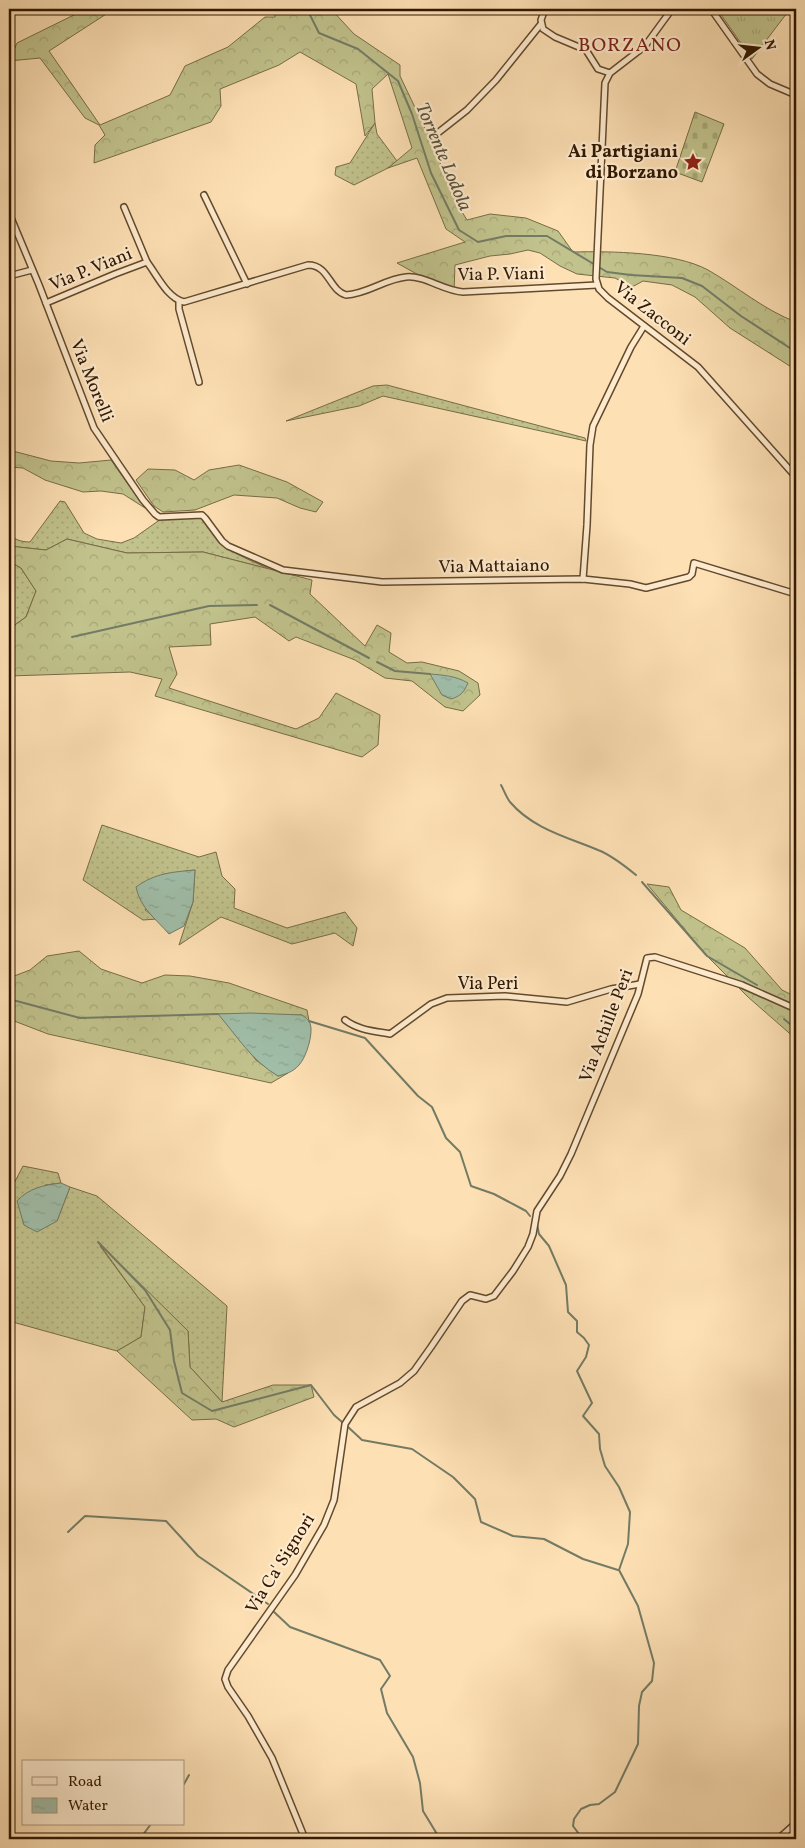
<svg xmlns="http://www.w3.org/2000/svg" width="805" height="1848" viewBox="0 0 805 1848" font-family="Vollkorn,serif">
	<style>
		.grass { fill: url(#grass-dots); stroke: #786c46 }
		.forest { fill: url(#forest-crowns); stroke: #786c46 }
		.cemetery { fill: url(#cemetery-stones); stroke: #786c46 }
		.park { fill: url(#park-tufts); stroke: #786c46 }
		.water { fill: url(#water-ripples); stroke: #737b65 }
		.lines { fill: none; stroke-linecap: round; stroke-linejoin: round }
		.stream { stroke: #737b65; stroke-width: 2 }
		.minor-casing { stroke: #63492d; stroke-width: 8 }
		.minor { stroke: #feebce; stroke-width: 5 }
		.labels { text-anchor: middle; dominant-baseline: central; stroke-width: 4.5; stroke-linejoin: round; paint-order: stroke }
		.poi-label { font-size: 18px; font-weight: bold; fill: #301700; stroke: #feebce; text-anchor: end }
		.street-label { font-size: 18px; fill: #301700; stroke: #feebce }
		.water-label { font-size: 19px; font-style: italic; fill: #57513b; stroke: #feebce }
		.quarter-label { font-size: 20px; letter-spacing: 1px; fill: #7a1f14; stroke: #feebce }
	</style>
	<defs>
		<pattern id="grass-dots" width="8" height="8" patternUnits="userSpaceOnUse" patternTransform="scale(1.25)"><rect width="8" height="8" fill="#c1c28c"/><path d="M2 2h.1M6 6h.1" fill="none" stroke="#a6a677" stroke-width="1.8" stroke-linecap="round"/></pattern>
		<pattern id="forest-crowns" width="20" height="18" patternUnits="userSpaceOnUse" patternTransform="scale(1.25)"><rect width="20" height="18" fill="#c1c28c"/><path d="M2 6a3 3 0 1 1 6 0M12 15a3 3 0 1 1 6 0" fill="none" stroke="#a6a677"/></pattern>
		<pattern id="cemetery-stones" width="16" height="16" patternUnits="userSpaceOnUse" patternTransform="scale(1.25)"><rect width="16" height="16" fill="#c1c28c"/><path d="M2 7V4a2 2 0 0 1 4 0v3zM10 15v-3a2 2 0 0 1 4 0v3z" fill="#a6a677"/></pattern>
		<pattern id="park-tufts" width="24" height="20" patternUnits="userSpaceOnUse" patternTransform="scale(1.25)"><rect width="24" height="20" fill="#c1c28c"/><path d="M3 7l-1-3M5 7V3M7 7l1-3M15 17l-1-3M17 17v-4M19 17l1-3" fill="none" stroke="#a6a677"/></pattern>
		<pattern id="water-ripples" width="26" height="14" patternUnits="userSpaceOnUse" patternTransform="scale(1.25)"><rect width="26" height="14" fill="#a0bea9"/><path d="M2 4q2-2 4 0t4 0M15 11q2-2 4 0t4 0" fill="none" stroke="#8aa390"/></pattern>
	</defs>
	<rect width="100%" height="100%" fill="#fde0b4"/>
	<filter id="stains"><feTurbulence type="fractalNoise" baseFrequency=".004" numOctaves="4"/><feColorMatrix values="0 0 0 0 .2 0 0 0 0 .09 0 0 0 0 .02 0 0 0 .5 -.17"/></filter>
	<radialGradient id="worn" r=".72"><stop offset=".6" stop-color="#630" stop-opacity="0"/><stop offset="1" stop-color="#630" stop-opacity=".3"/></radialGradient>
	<!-- grass -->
	<g class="grass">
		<polygon points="375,123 377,134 397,161 388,168 354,185 335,175 336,167 350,163"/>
		<polygon points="387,385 585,438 586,441 383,396 359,406 286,421 373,386"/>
		<path d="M60 501 65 502 84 533 97 539 121 543 134 538 161 519 200 516C209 524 214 536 222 544 231 553 257 563 269 569L203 552 127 553 67 539 46 550 9 546V532C13 540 22 542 30 542Z"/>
		<polygon points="9,561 21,568 36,591 26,617 9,629"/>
		<polygon points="102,825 199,857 216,852 222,876 235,889 234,908 287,928 345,912 357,928 353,946 335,933 292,944 221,917 179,945 193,902 195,870 164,874 145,910 157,919 143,920 83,880"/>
		<polygon points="23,1166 58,1173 61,1183 45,1185 57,1221 70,1187 97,1196 227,1306 222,1402 190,1367 188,1331 100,1246 145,1307 141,1337 117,1351 9,1321 9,1193"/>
	</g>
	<!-- forest -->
	<g class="forest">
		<path d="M86 9H114L49 51 100 125 170 95 185 66 228 47 265 17H275V9H331L354 34 400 65V76L433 145 456 202 467 220 490 214 526 218 558 231 573 252C611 251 675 252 708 270 738 287 764 310 796 322V370L730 328 695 297 672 285 643 281 632 287 615 278 577 274 560 266 540 253 528 250 510 254 490 256 455 265 454 292 440 287 397 263 465 242 446 229 417 158 388 168 412 148 388 74 372 89 375 123 365 136 356 84 300 52 279 65 220 89 221 106 211 122 94 163 95 145 105 135 99 125 85 118 40 58 9 61 17 43Z"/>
		<polygon points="9,450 51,461 79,463 111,460 145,508 123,494 101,491 83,492 45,480 23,468 9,467"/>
		<polygon points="239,465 287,482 323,502 316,512 300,508 277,498 234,495 195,510 163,512 154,506 136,480 148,469 175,470 194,480 209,470"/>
		<polygon points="67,539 127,553 203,552 312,580 310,594 365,646 377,625 391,633 389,652 407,663 422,662 459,671 478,683 480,695 463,711 445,707 412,681 385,678 355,660 296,637 289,641 255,617 210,624 211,645 169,647 177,674 169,688 296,729 319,718 336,693 380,715 378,745 362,757 155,696 162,679 130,672 9,676 9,629 26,617 36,591 21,568 9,561 9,546 46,550"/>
		<polygon points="647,884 669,887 681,910 745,948 782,990 796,997 796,1039 748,997 707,956"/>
		<polygon points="79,951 101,969 142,983 165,975 190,976 229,983 307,1010 309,1021 302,1015 219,1014 256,1060 278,1076 288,1073 271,1083 48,1034 9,1019 9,978 30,970 47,956"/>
		<polygon points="98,1242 188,1331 190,1367 222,1402 273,1385 311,1385 314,1397 234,1427 216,1419 192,1420 117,1351 141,1337 145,1307"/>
	</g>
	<!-- cemetery -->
	<polygon class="cemetery" points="695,112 724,124 702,182 675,172"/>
	<!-- park -->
	<polygon class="park" points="717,9 781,9 787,13 752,59"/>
	<!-- water -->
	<g class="water">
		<path d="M430 674C443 675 456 676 468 683 464 692 461 696 451 699L442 695Z"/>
		<path d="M195 870 193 902 184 926 169 934C156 919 140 908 136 887 155 873 173 872 195 870Z"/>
		<path d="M250 1013 302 1015C305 1017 309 1020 310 1023 314 1033 306 1058 299 1065 293 1072 286 1074 278 1076 252 1061 237 1036 218 1014Z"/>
		<path d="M61 1183 70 1187 57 1221 37 1232 24 1225 17 1201C29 1188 44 1185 61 1183Z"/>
	</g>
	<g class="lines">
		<!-- stream -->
		<g class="stream">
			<polyline points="307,9 319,33 358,49 398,81 412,114 431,173 459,230 478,242 506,236 547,236 607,272 631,275 682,278 702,286 741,316 796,352"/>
			<polyline points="270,605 369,658"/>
			<polyline points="72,637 209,606 257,605"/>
			<polyline points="377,662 395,671 430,674"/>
			<path d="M501 785C504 790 506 797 510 802 533 829 567 837 598 850 611 855 625 866 636 875"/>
			<polyline points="642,882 707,956 757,985"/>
			<polyline points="9,999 80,1018 218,1014"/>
			<polyline points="784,1019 796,1029"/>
			<polyline points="309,1021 365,1038 418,1096 432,1107 446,1138 460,1152 471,1186 494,1194 526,1211 530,1216"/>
			<polyline points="537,1224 539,1234 549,1246 566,1285 568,1312 577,1321 577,1332 584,1338 589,1345 586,1357 577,1371 592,1403 583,1416 599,1434 600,1449 605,1466 619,1487 630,1512 628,1544 619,1570 638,1606 654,1663 652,1681 642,1692 639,1706 638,1744 615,1792 599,1804 590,1805 581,1809 574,1819 573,1826 579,1834 581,1839"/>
			<polyline points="98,1242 145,1290 170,1330 174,1361 182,1393 212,1411 311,1385 334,1415 342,1422"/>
			<polyline points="347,1426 362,1440 412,1449 453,1477 475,1499 481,1522 513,1536 544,1539 583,1559 618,1570"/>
			<polyline points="68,1532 85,1516 166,1521 198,1556 268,1604"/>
			<polyline points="273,1611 290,1627 380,1660 390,1676 381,1689 387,1713 413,1757 420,1783 423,1811 440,1839"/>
			<polyline points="184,1784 189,1775"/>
			<polyline points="142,1839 142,1836 151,1824"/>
		</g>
		<!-- minor casing -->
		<g class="minor-casing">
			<g id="minor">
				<polyline points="545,9 541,20 543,29 555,37 586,50 598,69 610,73"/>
				<polyline points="672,9 645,46 610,73 605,83 596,279 599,289 608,298 698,367 796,477"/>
				<polyline points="711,9 757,74 770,84 796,95"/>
				<polyline points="439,132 467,110 496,80 541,24"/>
				<polyline points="204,195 247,284"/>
				<polyline points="124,207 147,262"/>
				<polyline points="9,213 39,285 94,428 143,500 155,514 159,517 202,515 205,518 222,541 228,546 283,570 382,582 583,579 630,584 646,588 689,577 692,574 694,563 796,594"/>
				<polyline points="9,276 32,270"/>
				<polyline points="179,301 179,309 199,382"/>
				<path d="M46 303 115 274 147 262C157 275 167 298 184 302L308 265C329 265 329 290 346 295 367 294 385 279 406 277 424 275 444 291 463 292L597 285"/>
				<polyline points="583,579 587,525 590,445 593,426 631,347 644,326"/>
				<path d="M345 1020C358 1030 374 1031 390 1034L431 1004 447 998 505 996 567 1002 611 989 640 984"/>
				<polyline points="305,1839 272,1758 248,1716 228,1687 225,1679 228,1670 295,1575 324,1525 334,1500 345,1424 356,1407 400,1383 414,1371 431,1347 462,1301 470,1295 486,1299 494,1296 513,1271 528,1247 533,1234 537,1211 560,1176 571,1154 638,994 647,958 655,957 742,985 796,1009"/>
				<polyline points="778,1839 796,1823"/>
			</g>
		</g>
		<!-- minor -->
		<use href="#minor" class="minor"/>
	</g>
	<!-- icons -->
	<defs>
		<g id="sight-bare" transform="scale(1.5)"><path d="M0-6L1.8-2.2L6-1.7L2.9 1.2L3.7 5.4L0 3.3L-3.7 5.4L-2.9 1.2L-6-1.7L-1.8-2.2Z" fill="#8f2418" stroke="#feebce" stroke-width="2.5" paint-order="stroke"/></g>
	</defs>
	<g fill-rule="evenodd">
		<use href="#sight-bare" x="693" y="162"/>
	</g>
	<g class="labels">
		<!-- poi labels -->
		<g class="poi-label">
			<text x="678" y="152">Ai Partigiani<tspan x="678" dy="21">di Borzano</tspan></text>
		</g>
		<!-- street labels -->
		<g class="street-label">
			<text transform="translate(91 270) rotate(-22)">Via P. Viani</text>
			<text transform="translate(501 275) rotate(-1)">Via P. Viani</text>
			<text transform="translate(652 314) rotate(38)">Via Zacconi</text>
			<text transform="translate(91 381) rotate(68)">Via Morelli</text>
			<text transform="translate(494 567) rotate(-1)">Via Mattaiano</text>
			<text x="488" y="984">Via Peri</text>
			<text transform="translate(607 1026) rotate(-69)">Via Achille Peri</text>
			<text transform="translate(281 1564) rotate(-58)">Via Ca' Signori</text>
		</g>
		<!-- water labels -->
		<g class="water-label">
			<text transform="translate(443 157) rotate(67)">Torrente Lodola</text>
		</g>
		<!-- quarter labels -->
		<g class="quarter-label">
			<text x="630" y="46">BORZANO</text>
		</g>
	</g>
	<!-- margin -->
	<rect width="805" height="1848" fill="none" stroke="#fde0b4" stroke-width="30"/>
	<rect x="10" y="10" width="785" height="1828" fill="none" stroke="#301700" stroke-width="2.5"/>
	<rect x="15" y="15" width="775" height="1818" fill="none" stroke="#301700"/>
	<!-- legend -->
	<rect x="22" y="1760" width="162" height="65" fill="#feebce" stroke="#ac967c"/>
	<rect x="32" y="1777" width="25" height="8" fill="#feebce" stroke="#ac967c"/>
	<text x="68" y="1786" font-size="15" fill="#301700">Road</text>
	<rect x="32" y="1798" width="25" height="15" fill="url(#water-ripples)" stroke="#ac967c"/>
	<text x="68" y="1810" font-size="15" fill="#301700">Water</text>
	<!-- north arrow -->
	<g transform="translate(758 48) rotate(75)" stroke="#feebce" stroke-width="4" paint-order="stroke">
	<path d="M0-4L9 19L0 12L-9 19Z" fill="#301700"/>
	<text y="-8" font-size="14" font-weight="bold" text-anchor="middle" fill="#301700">N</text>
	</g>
	<rect width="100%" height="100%" filter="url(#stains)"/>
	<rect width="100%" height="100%" fill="url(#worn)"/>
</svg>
